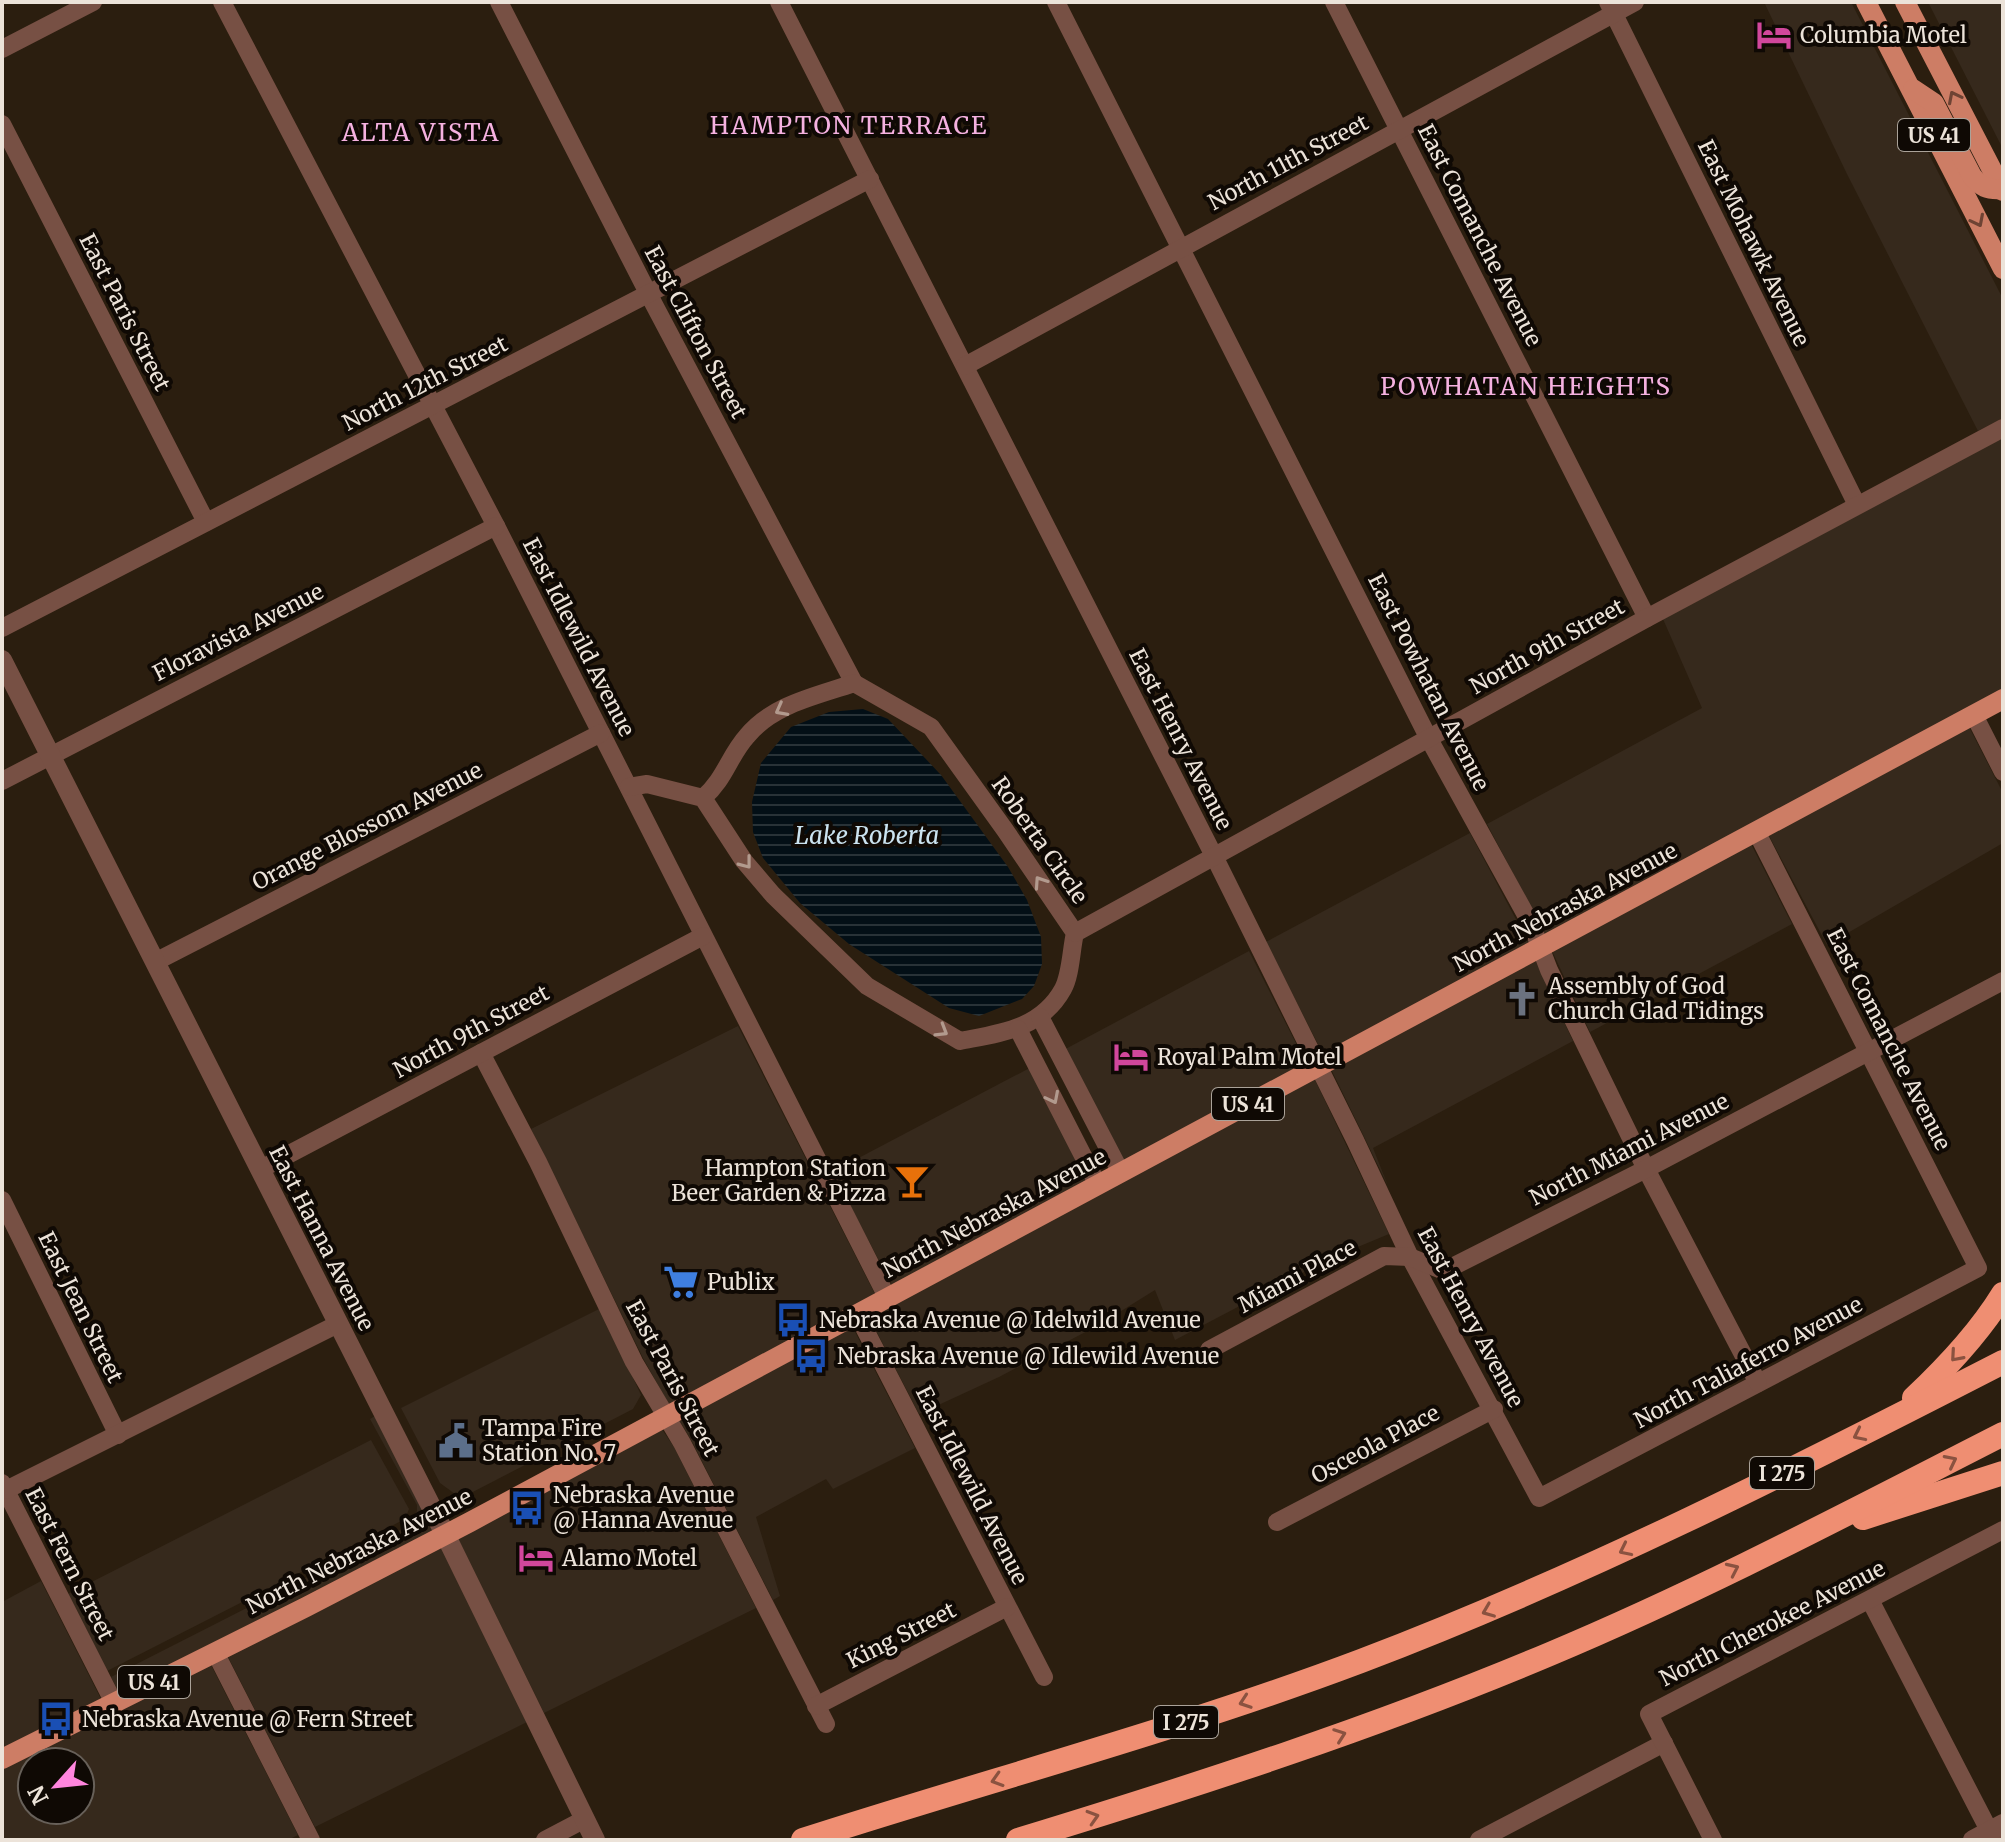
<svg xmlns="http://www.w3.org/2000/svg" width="2005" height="1842" viewBox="0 0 2005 1842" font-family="Merriweather,serif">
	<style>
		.commercial { fill: #36291c; fill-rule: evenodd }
		.water { fill: url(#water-rules) }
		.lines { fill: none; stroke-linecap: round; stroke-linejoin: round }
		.minor { stroke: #775044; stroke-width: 18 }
		.tertiary { stroke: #775044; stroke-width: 20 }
		.primary { stroke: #cd7d65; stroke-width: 20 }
		.motorway { stroke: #ef8e72; stroke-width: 24 }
		.oneway { stroke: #6e4334 }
		.oneway2 { stroke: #b29a8e }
		.oneway3 { stroke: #8a5240 }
		.labels { text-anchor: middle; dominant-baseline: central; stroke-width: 8; stroke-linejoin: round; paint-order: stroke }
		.shield { fill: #0f0904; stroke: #aaa299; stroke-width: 2 }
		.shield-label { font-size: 20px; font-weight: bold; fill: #ece3d9 }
		.poi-label { font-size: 22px; fill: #ece3d9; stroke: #0f0904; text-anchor: start }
		.street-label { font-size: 22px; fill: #ece3d9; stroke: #0f0904 }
		.neighbourhood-label { font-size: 24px; letter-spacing: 2px; fill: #f5b1e0; stroke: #0f0904 }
		.water-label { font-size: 24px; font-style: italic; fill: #cbe3f0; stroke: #0f0904 }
	</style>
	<defs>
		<pattern id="water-rules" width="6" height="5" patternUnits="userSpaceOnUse" patternTransform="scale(2)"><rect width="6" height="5" fill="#030f16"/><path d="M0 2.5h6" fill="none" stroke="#283237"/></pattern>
	</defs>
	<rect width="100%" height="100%" fill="#2b1e0f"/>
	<!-- commercial -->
	<g class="commercial">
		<polygon points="1764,2 1851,2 2003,299 2003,418 1978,431 1847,174"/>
		<polygon points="1928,2 2003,2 2003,149 1977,98"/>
		<polygon points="2003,437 2003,690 1546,936 1487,824 1702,708 1663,619"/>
		<polygon points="1969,727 2003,793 2003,843 1827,945 1768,834"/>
		<polygon points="1470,833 1529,944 1323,1054 1266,942"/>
		<polygon points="1751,844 1792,924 1590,1032 1552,951"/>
		<polygon points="1249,951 1306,1063 1116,1165 1058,1053"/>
		<polygon points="1535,960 1573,1041 1373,1148 1388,1186 1331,1069"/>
		<polygon points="738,1026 875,1294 669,1405 643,1358 531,1129"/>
		<polygon points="1041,1062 1099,1174 892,1285 832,1172"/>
		<polygon points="1314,1078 1389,1234 1329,1259 1175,1340 1155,1290 1097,1326 999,1377 919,1414 869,1317"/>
		<polygon points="601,1308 641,1395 633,1409 465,1496 455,1494 440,1483 401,1408"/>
		<polygon points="852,1326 915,1448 833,1489 826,1479 756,1517 780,1596 773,1600 690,1438 678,1419"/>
		<polygon points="375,1416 433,1531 118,1691 111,1677 410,1525 417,1511 417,1505 370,1419"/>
		<polygon points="661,1428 674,1447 756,1608 544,1713 457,1537"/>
		<polygon points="371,1440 409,1509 405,1519 107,1671 68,1594"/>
		<polygon points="441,1546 527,1722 315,1827 227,1655"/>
		<polygon points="41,1581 101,1699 2,1750 2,1602"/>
		<path d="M210 1663 298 1835 288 1840H2V1769ZM32 1762H80V1810H32Z"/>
	</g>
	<!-- water -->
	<polygon class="water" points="863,709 888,719 941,775 1008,867 1027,900 1041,937 1042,964 1034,986 1022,999 979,1016 949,1008 849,944 800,903 763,858 753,832 752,802 761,763 791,727 829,712"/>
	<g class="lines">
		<!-- minor -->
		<g class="minor">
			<polyline points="222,2 496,526 887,1297"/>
			<polyline points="499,2 649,295 854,683"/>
			<polyline points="779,2 1214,856 1355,1140 1410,1257 1539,1498 1978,1268 1756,831"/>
			<polyline points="1056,2 1429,739 1532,926 1549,970 1646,1169 1758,1383"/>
			<polyline points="1334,2 1647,618"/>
			<polyline points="1608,2 1857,505"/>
			<polyline points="2,49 93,2"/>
			<polyline points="2,124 206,522"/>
			<polyline points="965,366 1635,2"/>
			<polyline points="2,628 870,179"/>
			<polyline points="1974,715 2003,772"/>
			<polyline points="2,781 496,526"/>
			<path d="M629 787 647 784 703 798 744 861 773 895 867 986 960 1041C1000 1033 1041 1029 1063 989 1071 974 1071 950 1075 933L1005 830 931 727 854 683C817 696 773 704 747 736 729 756 725 779 703 798"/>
			<polyline points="1075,933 1647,618 2003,428"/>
			<polyline points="155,962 601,733"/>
			<polyline points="1040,1017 1121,1173"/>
			<polyline points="1018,1029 1098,1185"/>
			<polyline points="481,1053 538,1162 634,1362 682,1443 826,1724"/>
			<polyline points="261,1169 703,936"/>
			<polyline points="2,1200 118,1435"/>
			<polyline points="857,1314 1044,1677"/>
			<polyline points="1209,1350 1384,1256 1410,1257 1444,1271 1646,1169 2003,981"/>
			<polyline points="2,1483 114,1703"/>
			<polyline points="6,1490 338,1324"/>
			<polyline points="1277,1522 1494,1409"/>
			<polyline points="1870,1600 1994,1840"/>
			<polyline points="215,1652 311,1840"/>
			<polyline points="816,1706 1007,1607"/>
			<polyline points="545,1840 585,1819"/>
			<polyline points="1479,1840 1664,1743"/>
			<polyline points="1713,1840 1649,1714 2003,1530"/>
		</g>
		<!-- tertiary -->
		<g class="tertiary">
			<polyline points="2,660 445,1534 595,1840"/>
			<polyline points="1973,1840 2003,1824"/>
		</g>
		<!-- primary -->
		<g class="primary">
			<polyline points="1866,2 2003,269"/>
			<polyline points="1905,2 2003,191"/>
			<path d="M1913 89 1934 103 1972 176C1981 187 1987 190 2002 189"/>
			<polyline points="2,1759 306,1607 470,1522 2003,699"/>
		</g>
		<!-- motorway -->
		<g class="motorway">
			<path d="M1914 1398C1947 1367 1979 1333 2003 1294"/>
			<polyline points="1863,1518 2003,1473"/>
			<path d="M803 1840C989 1780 1178 1730 1361 1661 1582 1577 1793 1470 2003 1362"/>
			<path d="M1018 1840C1198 1785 1377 1727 1550 1654 1705 1589 1854 1510 2003 1434"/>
		</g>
	</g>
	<!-- one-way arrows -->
	<defs><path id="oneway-chevron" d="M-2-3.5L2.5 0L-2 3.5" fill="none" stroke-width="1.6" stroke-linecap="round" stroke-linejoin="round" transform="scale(2)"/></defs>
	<g class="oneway">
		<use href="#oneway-chevron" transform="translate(1954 97) rotate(-117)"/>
		<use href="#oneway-chevron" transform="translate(1978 221) rotate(63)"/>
	</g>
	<g class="oneway2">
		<use href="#oneway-chevron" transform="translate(781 710) rotate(152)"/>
		<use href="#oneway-chevron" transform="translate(746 863) rotate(52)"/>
		<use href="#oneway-chevron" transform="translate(1040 882) rotate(-124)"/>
		<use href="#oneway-chevron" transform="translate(942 1031) rotate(31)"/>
		<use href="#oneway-chevron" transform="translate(1053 1098) rotate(63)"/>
	</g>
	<g class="oneway3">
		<use href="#oneway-chevron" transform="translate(1956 1356) rotate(131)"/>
		<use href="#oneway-chevron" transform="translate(1859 1435) rotate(154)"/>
		<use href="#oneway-chevron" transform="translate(1951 1461) rotate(-27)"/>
		<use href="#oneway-chevron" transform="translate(1625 1550) rotate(154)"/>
		<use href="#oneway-chevron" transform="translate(1733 1569) rotate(-25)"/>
		<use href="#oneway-chevron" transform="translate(1488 1611) rotate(158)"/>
		<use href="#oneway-chevron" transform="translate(1245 1702) rotate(161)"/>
		<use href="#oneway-chevron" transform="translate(1340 1735) rotate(-20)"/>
		<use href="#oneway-chevron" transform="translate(997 1780) rotate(163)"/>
		<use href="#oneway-chevron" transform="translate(1093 1817) rotate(-17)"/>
	</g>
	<!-- icons -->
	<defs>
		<g id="hotel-bare" transform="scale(2.76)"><path d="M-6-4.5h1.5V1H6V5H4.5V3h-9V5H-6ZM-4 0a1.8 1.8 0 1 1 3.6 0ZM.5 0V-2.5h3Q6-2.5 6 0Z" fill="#d1479c" stroke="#0f0904" stroke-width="2.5" paint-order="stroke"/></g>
		<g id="church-bare" transform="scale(2.76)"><path d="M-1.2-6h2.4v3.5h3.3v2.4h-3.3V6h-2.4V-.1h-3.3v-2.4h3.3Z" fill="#6b7280" stroke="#0f0904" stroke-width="2.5" paint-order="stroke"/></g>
		<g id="bar-bare" transform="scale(2.76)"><path d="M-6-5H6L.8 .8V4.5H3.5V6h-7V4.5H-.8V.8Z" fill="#e8710a" stroke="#0f0904" stroke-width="2.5" paint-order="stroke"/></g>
		<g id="supermarket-bare" transform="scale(2.76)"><path d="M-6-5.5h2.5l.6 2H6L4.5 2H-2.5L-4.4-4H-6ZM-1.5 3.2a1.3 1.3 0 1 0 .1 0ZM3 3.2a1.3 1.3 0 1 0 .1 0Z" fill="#3f7fe0" stroke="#0f0904" stroke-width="2.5" paint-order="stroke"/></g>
		<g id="bus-bare" transform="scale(2.76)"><path d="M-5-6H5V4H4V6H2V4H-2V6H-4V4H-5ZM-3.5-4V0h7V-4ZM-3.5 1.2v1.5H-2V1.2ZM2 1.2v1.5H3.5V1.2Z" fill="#1a4fb4" stroke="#0f0904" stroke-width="2.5" paint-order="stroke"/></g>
		<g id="civic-bare" transform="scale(2.76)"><path d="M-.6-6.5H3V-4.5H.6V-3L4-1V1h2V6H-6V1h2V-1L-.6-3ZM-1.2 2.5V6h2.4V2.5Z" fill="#5c6f8a" stroke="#0f0904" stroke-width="2.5" paint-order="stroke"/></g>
	</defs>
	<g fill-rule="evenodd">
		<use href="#hotel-bare" x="1774" y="35"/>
		<use href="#church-bare" x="1522" y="999"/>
		<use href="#hotel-bare" x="1131" y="1057"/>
		<use href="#bar-bare" x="912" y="1181"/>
		<use href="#supermarket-bare" x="681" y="1282"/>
		<use href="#bus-bare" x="793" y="1320"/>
		<use href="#bus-bare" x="811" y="1356"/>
		<use href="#civic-bare" x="456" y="1441"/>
		<use href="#bus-bare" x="527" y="1508"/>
		<use href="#hotel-bare" x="536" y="1558"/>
		<use href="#bus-bare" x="56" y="1719"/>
	</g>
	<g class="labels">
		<!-- shield labels -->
		<g class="shield">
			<rect x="1898" y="119" width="72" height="32" rx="6"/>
			<rect x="1212" y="1088" width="72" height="32" rx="6"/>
			<rect x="1750" y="1457" width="64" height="32" rx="6"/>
			<rect x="118" y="1666" width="72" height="32" rx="6"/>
			<rect x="1154" y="1706" width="64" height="32" rx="6"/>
		</g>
		<g class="shield-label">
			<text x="1934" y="135">US 41</text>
			<text x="1248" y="1104">US 41</text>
			<text x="1782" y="1473">I 275</text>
			<text x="154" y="1682">US 41</text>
			<text x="1186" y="1722">I 275</text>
		</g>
		<!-- poi labels -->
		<g class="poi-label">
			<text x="1800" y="35">Columbia Motel</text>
			<text x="1548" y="986">Assembly of God<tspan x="1548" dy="25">Church Glad Tidings</tspan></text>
			<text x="1157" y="1057">Royal Palm Motel</text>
			<text x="886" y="1168" text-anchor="end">Hampton Station<tspan x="886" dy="25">Beer Garden &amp; Pizza</tspan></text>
			<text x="707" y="1282">Publix</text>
			<text x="819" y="1320">Nebraska Avenue @ Idelwild Avenue</text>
			<text x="837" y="1356">Nebraska Avenue @ Idlewild Avenue</text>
			<text x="482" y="1428">Tampa Fire<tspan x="482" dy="25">Station No. 7</tspan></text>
			<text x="553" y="1495">Nebraska Avenue<tspan x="553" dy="25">@ Hanna Avenue</tspan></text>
			<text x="562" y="1558">Alamo Motel</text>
			<text x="82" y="1719">Nebraska Avenue @ Fern Street</text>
		</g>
		<!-- street labels -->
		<g class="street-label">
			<text transform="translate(1288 162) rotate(-28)">North 11th Street</text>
			<text transform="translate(1480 235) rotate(63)">East Comanche Avenue</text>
			<text transform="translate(1754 243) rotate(64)">East Mohawk Avenue</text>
			<text transform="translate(125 312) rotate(63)">East Paris Street</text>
			<text transform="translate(696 332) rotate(62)">East Clifton Street</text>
			<text transform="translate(425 383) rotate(-27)">North 12th Street</text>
			<text transform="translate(238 632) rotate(-27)">Floravista Avenue</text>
			<text transform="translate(579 637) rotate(63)">East Idlewild Avenue</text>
			<text transform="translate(1547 646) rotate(-29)">North 9th Street</text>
			<text transform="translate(1429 682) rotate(63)">East Powhatan Avenue</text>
			<text transform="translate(1181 739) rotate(63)">East Henry Avenue</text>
			<text transform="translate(367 826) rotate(-27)">Orange Blossom Avenue</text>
			<text transform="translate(1040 840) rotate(55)">Roberta Circle</text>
			<text transform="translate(1565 907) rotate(-28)">North Nebraska Avenue</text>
			<text transform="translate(471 1031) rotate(-28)">North 9th Street</text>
			<text transform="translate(1889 1039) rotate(63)">East Comanche Avenue</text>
			<text transform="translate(1629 1149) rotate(-27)">North Miami Avenue</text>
			<text transform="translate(994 1213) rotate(-28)">North Nebraska Avenue</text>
			<text transform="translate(322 1238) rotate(63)">East Hanna Avenue</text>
			<text transform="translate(1297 1276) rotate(-28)">Miami Place</text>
			<text transform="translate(81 1307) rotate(64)">East Jean Street</text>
			<text transform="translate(1471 1317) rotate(62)">East Henry Avenue</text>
			<text transform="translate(1748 1362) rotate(-28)">North Taliaferro Avenue</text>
			<text transform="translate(673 1378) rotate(62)">East Paris Street</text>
			<text transform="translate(1375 1444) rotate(-28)">Osceola Place</text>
			<text transform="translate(972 1485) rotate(63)">East Idlewild Avenue</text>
			<text transform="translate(359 1551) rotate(-27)">North Nebraska Avenue</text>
			<text transform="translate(70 1564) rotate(63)">East Fern Street</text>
			<text transform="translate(1772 1623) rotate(-27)">North Cherokee Avenue</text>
			<text transform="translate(901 1635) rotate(-27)">King Street</text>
		</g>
		<!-- neighbourhood labels -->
		<g class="neighbourhood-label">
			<text x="849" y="125">HAMPTON TERRACE</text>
			<text x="421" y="132">ALTA VISTA</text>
			<text x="1526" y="386">POWHATAN HEIGHTS</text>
		</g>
		<!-- water labels -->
		<g class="water-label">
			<text x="867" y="835">Lake Roberta</text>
		</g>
	</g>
	<!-- border -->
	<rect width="2005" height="1842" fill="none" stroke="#ece3d9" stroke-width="8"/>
	<!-- north arrow -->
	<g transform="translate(56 1786) rotate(243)"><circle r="38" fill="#0f0904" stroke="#676059" stroke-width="2"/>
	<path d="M0-6L14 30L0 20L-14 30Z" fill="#ff85de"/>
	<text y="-12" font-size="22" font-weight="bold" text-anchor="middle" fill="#ece3d9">N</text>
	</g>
</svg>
